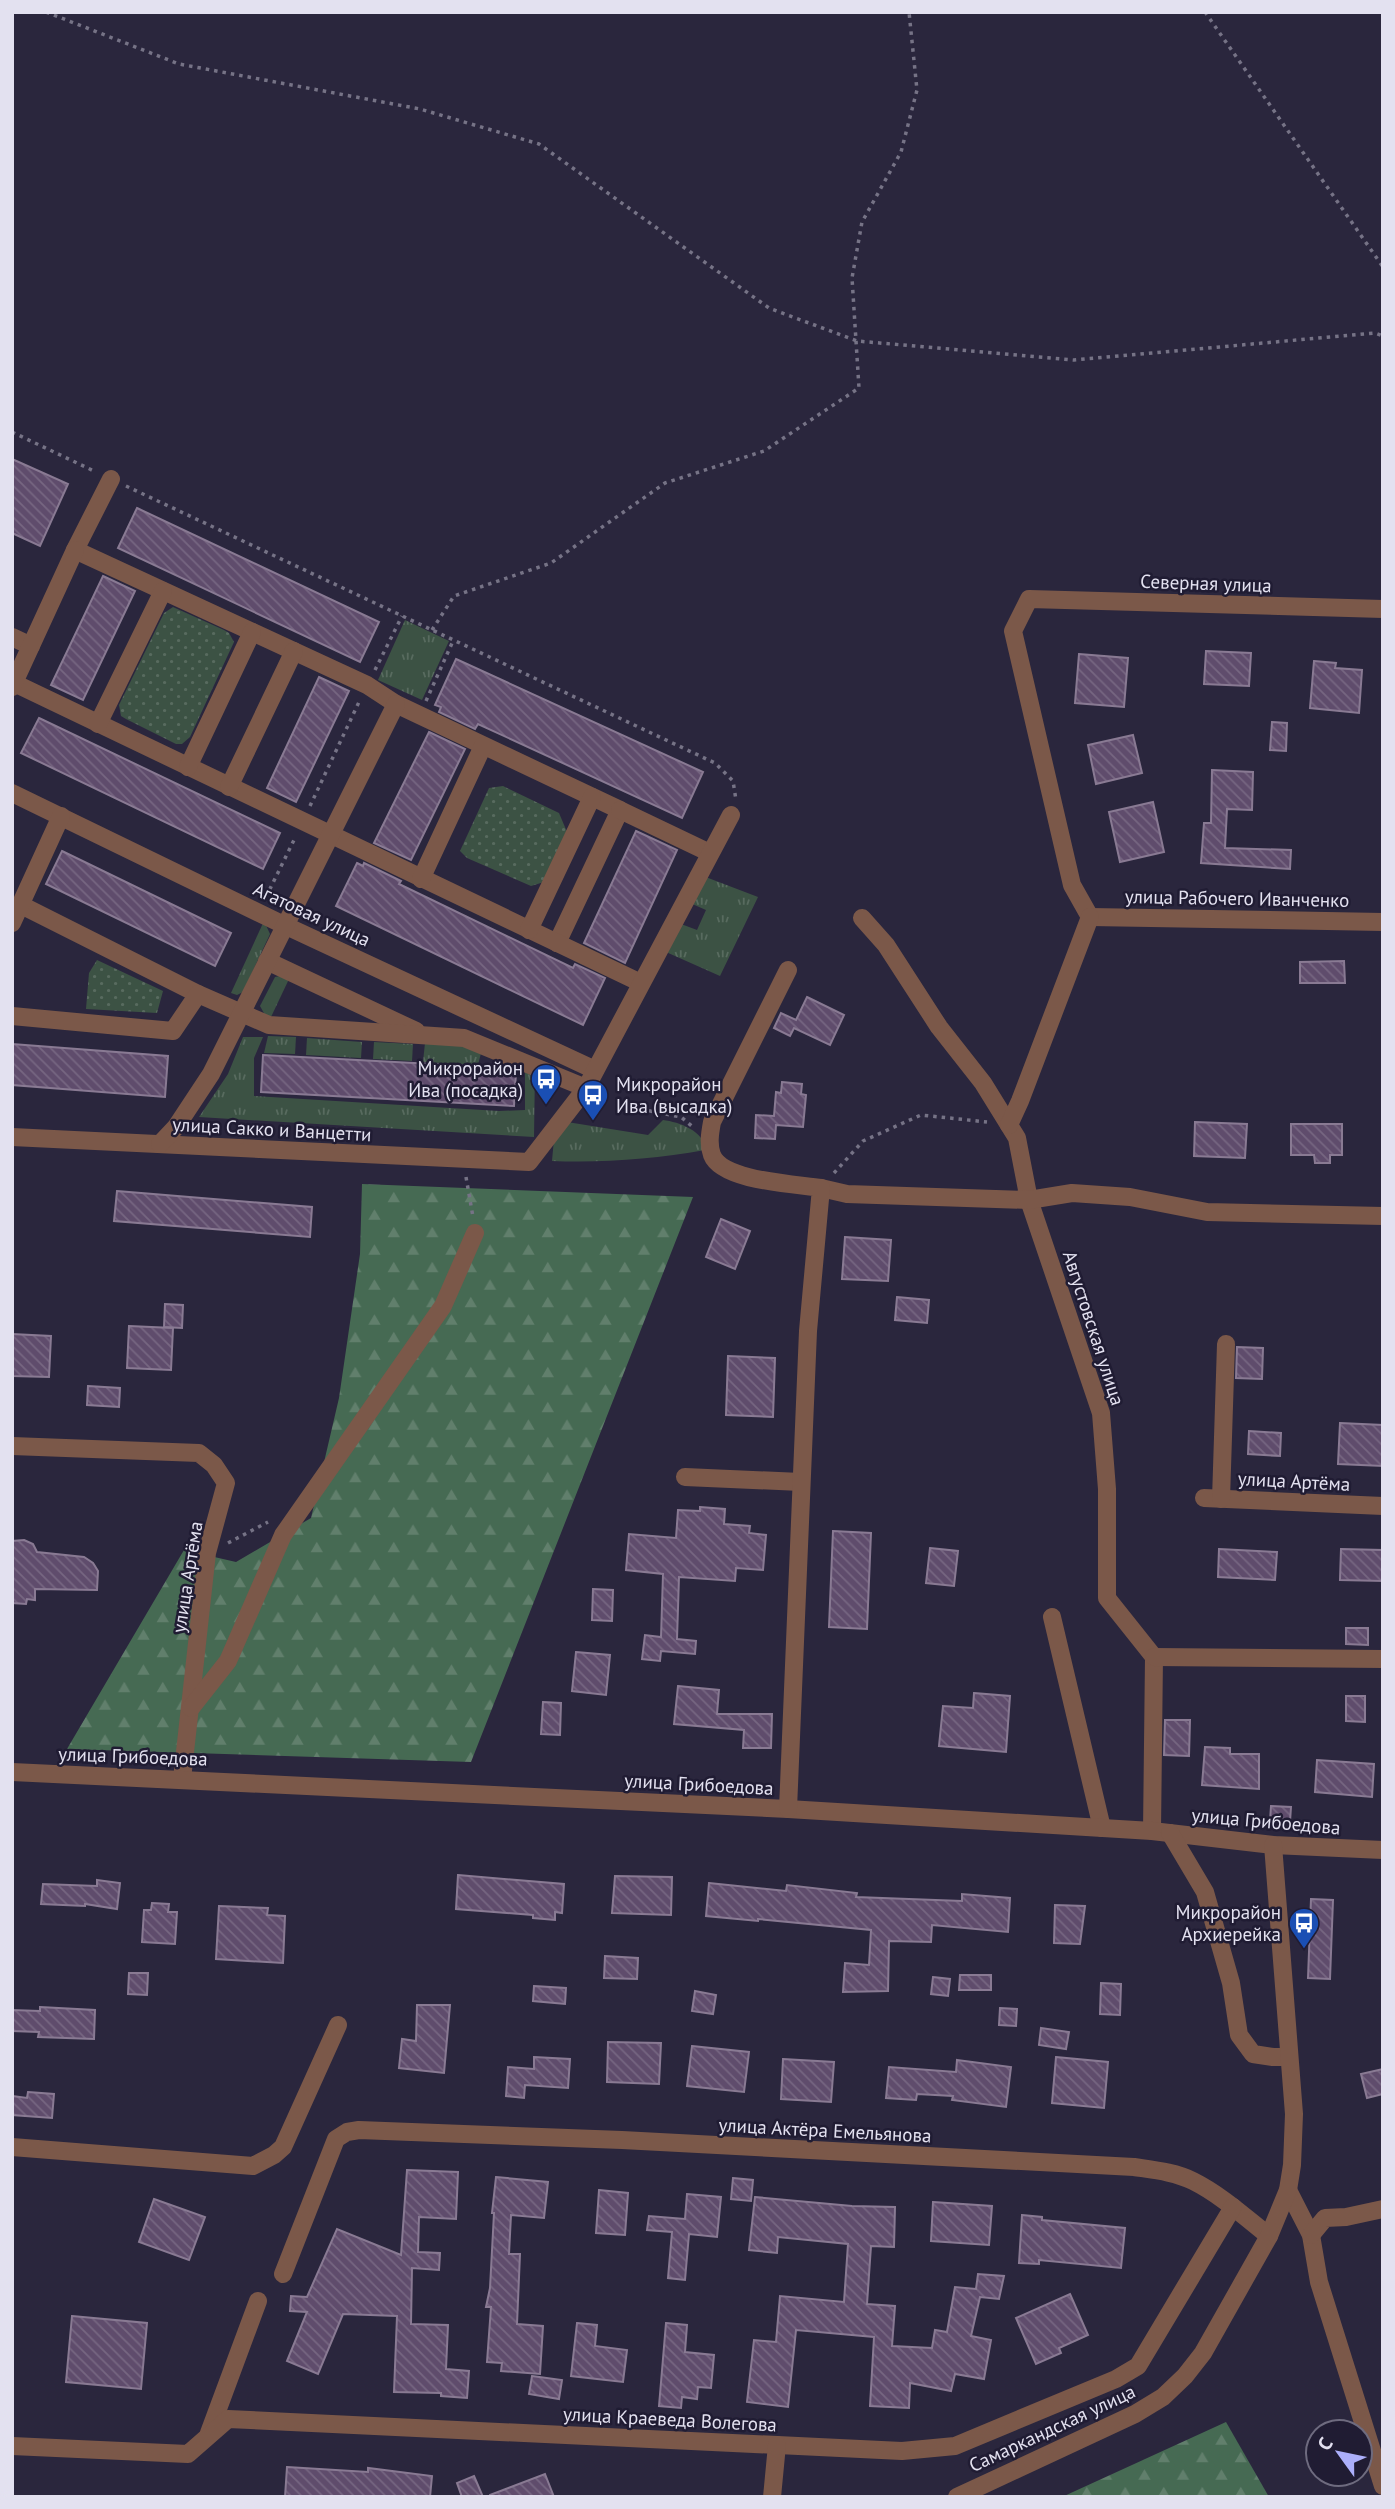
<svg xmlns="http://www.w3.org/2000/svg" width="1395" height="2509" viewBox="0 0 1395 2509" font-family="'PT Sans',sans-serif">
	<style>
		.grass { fill: url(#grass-tufts) }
		.forest { fill: url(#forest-firs) }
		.park { fill: url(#park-dots) }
		.building { fill: url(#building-back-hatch); stroke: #897a93; stroke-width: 2 }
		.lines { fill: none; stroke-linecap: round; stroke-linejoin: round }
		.path { stroke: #767386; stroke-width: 3.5; stroke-dasharray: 3.5 5; stroke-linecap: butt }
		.minor { stroke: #7b5849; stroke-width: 18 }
		.labels { text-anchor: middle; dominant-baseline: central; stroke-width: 5; stroke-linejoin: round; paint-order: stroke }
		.street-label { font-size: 19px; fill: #e3e1f0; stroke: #201c33 }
		.poi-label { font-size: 19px; fill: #e3e1f0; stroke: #201c33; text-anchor: end }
	</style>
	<defs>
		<pattern id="grass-tufts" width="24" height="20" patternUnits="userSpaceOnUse" patternTransform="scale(1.75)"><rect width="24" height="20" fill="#3c5244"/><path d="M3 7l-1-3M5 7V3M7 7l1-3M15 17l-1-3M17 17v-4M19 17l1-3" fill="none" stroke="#586b5f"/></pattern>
		<pattern id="forest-firs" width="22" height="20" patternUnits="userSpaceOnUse" patternTransform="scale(1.75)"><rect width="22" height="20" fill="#466a53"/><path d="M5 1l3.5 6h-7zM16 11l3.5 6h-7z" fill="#617f6c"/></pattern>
		<pattern id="park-dots" width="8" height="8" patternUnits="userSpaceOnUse" patternTransform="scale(1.75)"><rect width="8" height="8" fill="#3c5244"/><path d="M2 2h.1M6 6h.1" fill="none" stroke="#586b5f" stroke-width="1.8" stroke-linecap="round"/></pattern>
		<pattern id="building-back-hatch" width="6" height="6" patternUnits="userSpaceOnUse" patternTransform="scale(1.75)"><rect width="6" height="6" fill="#5f4c6c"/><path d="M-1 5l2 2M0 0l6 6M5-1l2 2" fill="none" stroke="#766681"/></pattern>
	</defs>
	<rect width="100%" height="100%" fill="#2a263d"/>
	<!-- grass -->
	<g class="grass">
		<polygon points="405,620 449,641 422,700 378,680"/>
		<polygon points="703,876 758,897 720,976 666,952 681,924 697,930 706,910 690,903"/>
		<polygon points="264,921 270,934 243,992 237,995 231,993"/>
		<polygon points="280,976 289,979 271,1017 265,1015 260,1006 275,977"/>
		<polygon points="268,1036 296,1037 295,1054 264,1053"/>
		<polygon points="243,1037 263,1037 254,1058 254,1096 499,1111 525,1110 525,1064 535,1068 534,1137 199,1117 228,1074"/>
		<polygon points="307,1038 362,1042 361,1058 306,1055"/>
		<polygon points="374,1042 413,1044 412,1061 373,1059"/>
		<polygon points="425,1043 471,1047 481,1053 478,1065 423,1062"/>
		<path d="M663 1120C679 1122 705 1131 705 1150 654 1159 604 1163 552 1161L554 1139 567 1122 648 1135Z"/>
	</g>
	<!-- forest -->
	<g class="forest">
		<polygon points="362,1184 693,1197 471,1762 67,1749 184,1550 236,1562 311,1518 339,1398 360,1254"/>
		<polygon points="1226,2422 1269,2497 1062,2497"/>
	</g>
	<!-- park -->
	<g class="park">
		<polygon points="173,607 224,630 229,633 234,642 190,737 182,744 176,744 126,719 121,716 119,705 164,613"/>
		<polygon points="503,786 559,813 567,832 544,882 531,886 467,858 460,851 489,788"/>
		<polygon points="97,960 163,991 157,1013 86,1009 89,973"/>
	</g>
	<!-- building -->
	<g class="building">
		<polygon points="12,459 68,484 40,546 12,533"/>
		<polygon points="137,508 379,622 360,662 118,548"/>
		<polygon points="103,576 135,591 83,700 51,685"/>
		<polygon points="1206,651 1251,653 1249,686 1204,684"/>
		<polygon points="1079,654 1128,658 1124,707 1075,703"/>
		<polygon points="456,659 703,772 682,818 478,724 475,729 439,712 441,707 435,705"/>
		<polygon points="1314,661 1336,663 1335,668 1362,670 1359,713 1310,708"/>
		<polygon points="319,677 349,691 296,802 267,788"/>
		<polygon points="39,718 280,833 263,869 21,753"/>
		<polygon points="1272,722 1287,723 1286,751 1270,750"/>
		<polygon points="429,732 465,749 411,860 374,843"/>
		<polygon points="1133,735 1142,773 1096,784 1088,745"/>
		<polygon points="1212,770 1253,772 1252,810 1227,809 1225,848 1291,850 1290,869 1201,863 1204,823 1211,823"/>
		<polygon points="1153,802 1164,852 1120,862 1109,812"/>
		<polygon points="636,831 677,850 625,963 584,943"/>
		<polygon points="62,851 231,933 215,966 46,884"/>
		<polygon points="357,863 363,866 364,863 401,881 399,884 573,968 575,964 605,978 583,1025 336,906"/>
		<polygon points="1344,961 1345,983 1300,983 1300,962"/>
		<polygon points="807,997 844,1015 830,1045 794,1028 790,1036 774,1028 781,1013 796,1020"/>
		<polygon points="12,1044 168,1056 165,1097 12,1085"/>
		<polygon points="263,1055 508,1068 516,1072 514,1106 261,1092"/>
		<polygon points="782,1082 802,1084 801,1094 806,1095 803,1127 776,1125 775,1139 755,1138 756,1115 774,1116 776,1092 781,1093"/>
		<polygon points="1195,1122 1247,1124 1245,1158 1194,1156"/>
		<polygon points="1291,1124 1342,1124 1342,1155 1330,1155 1330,1163 1315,1163 1314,1155 1291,1155"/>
		<polygon points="117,1191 312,1207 310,1237 114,1221"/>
		<polygon points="721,1219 750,1231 735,1269 706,1257"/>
		<polygon points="845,1237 891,1240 888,1281 842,1279"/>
		<polygon points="897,1297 929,1300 927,1323 895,1320"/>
		<polygon points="165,1304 183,1305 182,1328 164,1327"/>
		<polygon points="129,1326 173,1328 171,1370 127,1368"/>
		<polygon points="12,1334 51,1336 49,1377 12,1376"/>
		<polygon points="1237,1347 1263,1348 1262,1379 1236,1378"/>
		<polygon points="728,1356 775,1358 773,1417 726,1415"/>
		<polygon points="88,1386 120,1388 119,1407 87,1405"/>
		<polygon points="1340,1423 1383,1425 1383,1466 1338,1464"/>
		<polygon points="1249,1431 1281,1433 1280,1456 1248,1454"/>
		<polygon points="700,1507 725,1509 724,1524 750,1526 749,1533 766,1535 763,1570 736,1568 735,1581 679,1577 677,1639 696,1641 695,1654 661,1651 660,1661 642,1659 645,1635 661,1637 663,1574 626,1570 629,1534 676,1538 678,1510 700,1511"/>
		<polygon points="833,1531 871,1533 867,1629 829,1627"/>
		<polygon points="24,1540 33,1544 37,1552 84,1557 93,1563 98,1571 97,1590 35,1589 35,1600 27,1599 26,1604 12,1603 12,1541"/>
		<polygon points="930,1548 958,1551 954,1586 926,1583"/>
		<polygon points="1219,1549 1277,1552 1275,1580 1218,1577"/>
		<polygon points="1341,1549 1383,1550 1383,1581 1340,1580"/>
		<polygon points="593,1589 613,1590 612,1621 592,1620"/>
		<polygon points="1346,1628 1368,1628 1368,1645 1346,1644"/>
		<polygon points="576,1652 610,1655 606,1695 572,1691"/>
		<polygon points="678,1686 719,1690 717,1714 772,1714 771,1748 743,1748 744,1730 674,1724"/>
		<polygon points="974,1693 1010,1696 1006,1752 939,1746 943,1706 973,1708"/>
		<polygon points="1346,1696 1365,1696 1365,1722 1346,1721"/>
		<polygon points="543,1702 561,1703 560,1735 541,1734"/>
		<polygon points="1165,1720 1190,1720 1189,1756 1164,1755"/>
		<polygon points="1205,1747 1230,1748 1230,1754 1259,1754 1259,1789 1202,1785"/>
		<polygon points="1317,1760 1374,1764 1372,1797 1315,1792"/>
		<polygon points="1271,1806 1291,1807 1290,1822 1270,1821"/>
		<polygon points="458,1875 564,1884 562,1913 555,1912 555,1920 533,1918 533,1915 456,1909"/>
		<polygon points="615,1876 672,1877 671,1915 612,1913"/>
		<polygon points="97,1880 120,1883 117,1909 85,1904 85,1906 41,1904 43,1884 97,1886"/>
		<polygon points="709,1883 786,1891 787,1885 857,1893 856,1897 962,1901 962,1894 1010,1898 1008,1932 932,1925 931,1942 889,1941 888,1991 843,1992 845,1963 869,1965 871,1930 758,1919 758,1921 706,1916"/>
		<polygon points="1311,1899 1333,1900 1330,1979 1308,1978"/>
		<polygon points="152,1903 169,1904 168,1912 177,1912 175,1944 142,1942 144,1910 151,1910"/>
		<polygon points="1055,1905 1085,1906 1080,1944 1054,1943"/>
		<polygon points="219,1906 268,1908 267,1915 285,1916 283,1963 216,1959"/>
		<polygon points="605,1956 638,1958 637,1979 604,1978"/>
		<polygon points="129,1973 148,1973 147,1995 128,1994"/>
		<polygon points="960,1975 991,1975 991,1990 959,1990"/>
		<polygon points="933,1977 950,1979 948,1996 931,1994"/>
		<polygon points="1101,1983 1121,1984 1120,2015 1100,2014"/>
		<polygon points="534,1986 566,1988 565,2004 533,2001"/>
		<polygon points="695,1991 716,1995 713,2014 692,2011"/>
		<polygon points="417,2005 450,2005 444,2073 399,2068 402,2039 416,2041"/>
		<polygon points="40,2007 95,2010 94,2039 38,2037 39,2032 12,2031 12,2010 40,2011"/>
		<polygon points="1000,2008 1017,2009 1016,2026 999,2025"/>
		<polygon points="1041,2028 1069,2032 1066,2049 1039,2045"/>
		<polygon points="608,2042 661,2043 659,2084 607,2082"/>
		<polygon points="692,2046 749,2052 744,2092 687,2086"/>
		<polygon points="534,2057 570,2059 568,2088 525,2085 524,2098 506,2096 508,2067 534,2069"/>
		<polygon points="1056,2057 1108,2062 1104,2108 1052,2103"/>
		<polygon points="783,2059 834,2062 831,2102 781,2099"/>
		<polygon points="957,2060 1011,2067 1006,2107 952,2100 953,2096 917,2094 916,2100 886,2098 889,2067 956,2072"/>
		<polygon points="1383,2069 1383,2094 1367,2098 1361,2074"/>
		<polygon points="28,2092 54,2094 52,2118 12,2115 12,2096 27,2098"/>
		<polygon points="407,2170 458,2172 456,2219 419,2217 418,2252 440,2253 439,2270 412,2268 411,2324 448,2325 446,2369 469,2371 467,2398 441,2396 441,2393 394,2392 397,2316 343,2314 318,2374 287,2361 307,2312 290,2311 291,2296 307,2297 337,2229 401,2255"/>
		<polygon points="496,2177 548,2182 544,2218 511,2215 509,2254 520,2254 517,2324 543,2326 540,2374 501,2371 502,2363 487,2362 491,2307 486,2307 490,2288 494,2213 492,2213"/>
		<polygon points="733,2178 753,2180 751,2201 731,2199"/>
		<polygon points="599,2190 628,2193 625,2235 596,2233"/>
		<polygon points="687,2194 721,2197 717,2237 689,2234 685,2280 668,2278 672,2232 647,2230 649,2216 685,2219"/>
		<polygon points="755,2197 852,2206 895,2207 894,2247 871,2246 867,2304 895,2306 892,2346 932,2348 935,2330 947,2332 955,2287 976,2289 978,2274 1004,2276 999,2299 980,2297 971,2336 991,2340 984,2379 955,2374 951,2391 910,2383 909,2408 870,2406 874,2337 796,2330 788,2407 747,2402 754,2340 776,2342 780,2296 844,2302 848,2244 778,2237 777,2253 749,2250"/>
		<polygon points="154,2199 205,2217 189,2260 139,2242"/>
		<polygon points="933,2202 992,2206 989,2245 931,2241"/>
		<polygon points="1022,2215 1042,2217 1042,2220 1125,2228 1121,2268 1039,2260 1039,2264 1019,2263"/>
		<polygon points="1070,2294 1088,2335 1059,2348 1061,2353 1036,2364 1016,2318"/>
		<polygon points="72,2316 147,2323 141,2389 66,2382"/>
		<polygon points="577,2323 597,2325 595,2346 627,2350 623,2382 571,2376"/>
		<polygon points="666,2323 687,2325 685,2352 714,2355 711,2388 698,2387 697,2399 682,2397 681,2408 659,2406"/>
		<polygon points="532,2376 562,2380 559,2399 529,2394"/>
		<polygon points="287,2467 368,2472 368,2468 432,2476 430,2497 285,2497"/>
		<polygon points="545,2474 554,2497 490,2497 490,2495"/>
		<polygon points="474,2476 483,2497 462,2497 457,2483"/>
	</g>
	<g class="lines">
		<!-- path -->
		<g class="path">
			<polyline points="46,12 179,64 420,109 539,144 769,308 857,341 1074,360 1375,333 1383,336"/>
			<polyline points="1205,12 1383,267"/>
			<polyline points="12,432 96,472"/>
			<polyline points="126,486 715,763 733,781 736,800"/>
			<polyline points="432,630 454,596 551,563 665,483 764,451 859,388 852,278 862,222 901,152 917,90 909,12"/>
			<polyline points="375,670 402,616"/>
			<polyline points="426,701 453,641"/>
			<polyline points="310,806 359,702"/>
			<polyline points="266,897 295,838"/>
			<polyline points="624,1106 681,1117 694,1128"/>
			<polyline points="834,1173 863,1141 921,1115 987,1122"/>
			<polyline points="466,1177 473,1217"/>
			<polyline points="228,1543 268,1522"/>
		</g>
		<!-- minor -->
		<g class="minor">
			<polyline points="111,479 75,550 367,685 396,704 620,810 557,943"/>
			<polyline points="12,637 31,646"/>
			<polyline points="14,683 641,983"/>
			<polyline points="12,687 75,550"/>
			<polyline points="98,724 163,591"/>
			<polyline points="188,767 252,632"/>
			<polyline points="229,787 294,651"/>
			<polyline points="12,793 284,925 595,1070"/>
			<polyline points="620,810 710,853"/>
			<polyline points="421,879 483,746"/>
			<polyline points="21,905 198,994"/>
			<polyline points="1090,917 1072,885 1013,631 1029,599 1383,609"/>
			<polyline points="1090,917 1383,922"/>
			<polyline points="862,918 886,945 939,1027 983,1083 1017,1138 1029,1200 1101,1413 1107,1489 1107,1598 1154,1657 1152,1831"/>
			<polyline points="12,923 61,816"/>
			<polyline points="529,930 592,797"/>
			<polyline points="267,961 416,1031"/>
			<polyline points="12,1016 173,1031 198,994 269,1025 464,1038 586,1088"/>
			<polyline points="1009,1125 1020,1101 1090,917"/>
			<polyline points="12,1137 529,1162 586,1088 731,815"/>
			<polyline points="160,1144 176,1127 211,1074 396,704"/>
			<polyline points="821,1188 847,1194 1029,1200 1072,1193 1130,1197 1207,1212 1383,1216"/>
			<polyline points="12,1446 199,1453 214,1465 226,1483 207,1553 182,1779"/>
			<polyline points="685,1477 801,1482"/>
			<polyline points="1204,1498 1383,1506"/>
			<polyline points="1221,1499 1226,1344"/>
			<polyline points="1052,1617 1102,1828"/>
			<polyline points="1154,1657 1383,1659"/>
			<polyline points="191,1708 228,1661 283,1535 443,1306 475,1233"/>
			<polyline points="12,1772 788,1809 1152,1831 1273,1845 1383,1850"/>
			<path d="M788 1809 808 1331 821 1188C795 1184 722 1181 712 1155 708 1144 710 1133 712 1122L788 970"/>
			<polyline points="1170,1833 1205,1892 1231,1983 1239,2035 1253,2054 1273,2057 1289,2057"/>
			<polyline points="12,2147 253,2166 274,2155 283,2147 338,2025"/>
			<polyline points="1288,2190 1311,2235 1319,2282 1383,2486"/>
			<polyline points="1311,2235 1325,2218 1346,2217 1383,2209"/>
			<path d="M283 2274 336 2139 347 2132 359 2130 622 2140 1134 2167C1154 2170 1175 2172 1193 2181 1221 2195 1245 2217 1269 2236"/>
			<polyline points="209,2433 258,2301"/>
			<polyline points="12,2446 188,2454 228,2419 902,2451 955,2446 1116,2379 1138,2366 1233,2207"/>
			<polyline points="772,2497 777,2445"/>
			<polyline points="957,2497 1135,2414 1163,2397 1185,2376 1203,2353 1269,2236 1288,2190 1292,2165 1294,2114 1273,1845"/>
		</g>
	</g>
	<!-- icons -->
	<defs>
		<g id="bus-pin" transform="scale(1.575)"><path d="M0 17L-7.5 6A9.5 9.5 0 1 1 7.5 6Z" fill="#1a4fb4" stroke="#201c33"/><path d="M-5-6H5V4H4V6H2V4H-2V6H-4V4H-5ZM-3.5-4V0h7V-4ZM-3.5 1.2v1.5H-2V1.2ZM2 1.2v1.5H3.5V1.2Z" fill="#fff"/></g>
	</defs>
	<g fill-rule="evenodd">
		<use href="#bus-pin" x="546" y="1079"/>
		<use href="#bus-pin" x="593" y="1095"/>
		<use href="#bus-pin" x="1304" y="1923"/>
	</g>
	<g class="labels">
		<!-- street labels -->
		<g class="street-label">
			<text transform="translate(1206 583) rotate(2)">Северная улица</text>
			<text transform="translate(1237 898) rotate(1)">улица Рабочего Иванченко</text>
			<text transform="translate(312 914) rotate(25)">Агатовая улица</text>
			<text transform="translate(272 1129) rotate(3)">улица Сакко и Ванцетти</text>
			<text transform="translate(1094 1328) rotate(72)">Августовская улица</text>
			<text transform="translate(1294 1481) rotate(3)">улица Артёма</text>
			<text transform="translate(187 1577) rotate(-81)">улица Артёма</text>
			<text transform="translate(133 1756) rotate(2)">улица Грибоедова</text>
			<text transform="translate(699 1784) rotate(3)">улица Грибоедова</text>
			<text transform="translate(1266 1821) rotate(5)">улица Грибоедова</text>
			<text transform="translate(825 2130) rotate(3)">улица Актёра Емельянова</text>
			<text transform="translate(670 2419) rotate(3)">улица Краеведа Волегова</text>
			<text transform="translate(1052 2428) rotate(-25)">Самаркандская улица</text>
		</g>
		<!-- poi labels -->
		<g class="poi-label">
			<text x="523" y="1068">Микрорайон<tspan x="523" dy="22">Ива (посадка)</tspan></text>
			<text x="616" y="1084" text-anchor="start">Микрорайон<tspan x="616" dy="22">Ива (высадка)</tspan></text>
			<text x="1281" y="1912">Микрорайон<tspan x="1281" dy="22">Архиерейка</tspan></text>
		</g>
	</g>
	<!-- border -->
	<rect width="1395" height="2509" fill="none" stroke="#e3e1f0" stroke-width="28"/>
	<!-- north arrow -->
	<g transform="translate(1339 2453) rotate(303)"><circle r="33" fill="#201c33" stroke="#6e6b7f" stroke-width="2"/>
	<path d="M0-5L12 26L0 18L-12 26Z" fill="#acaffb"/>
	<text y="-10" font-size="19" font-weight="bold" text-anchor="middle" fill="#e3e1f0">С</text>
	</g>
</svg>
